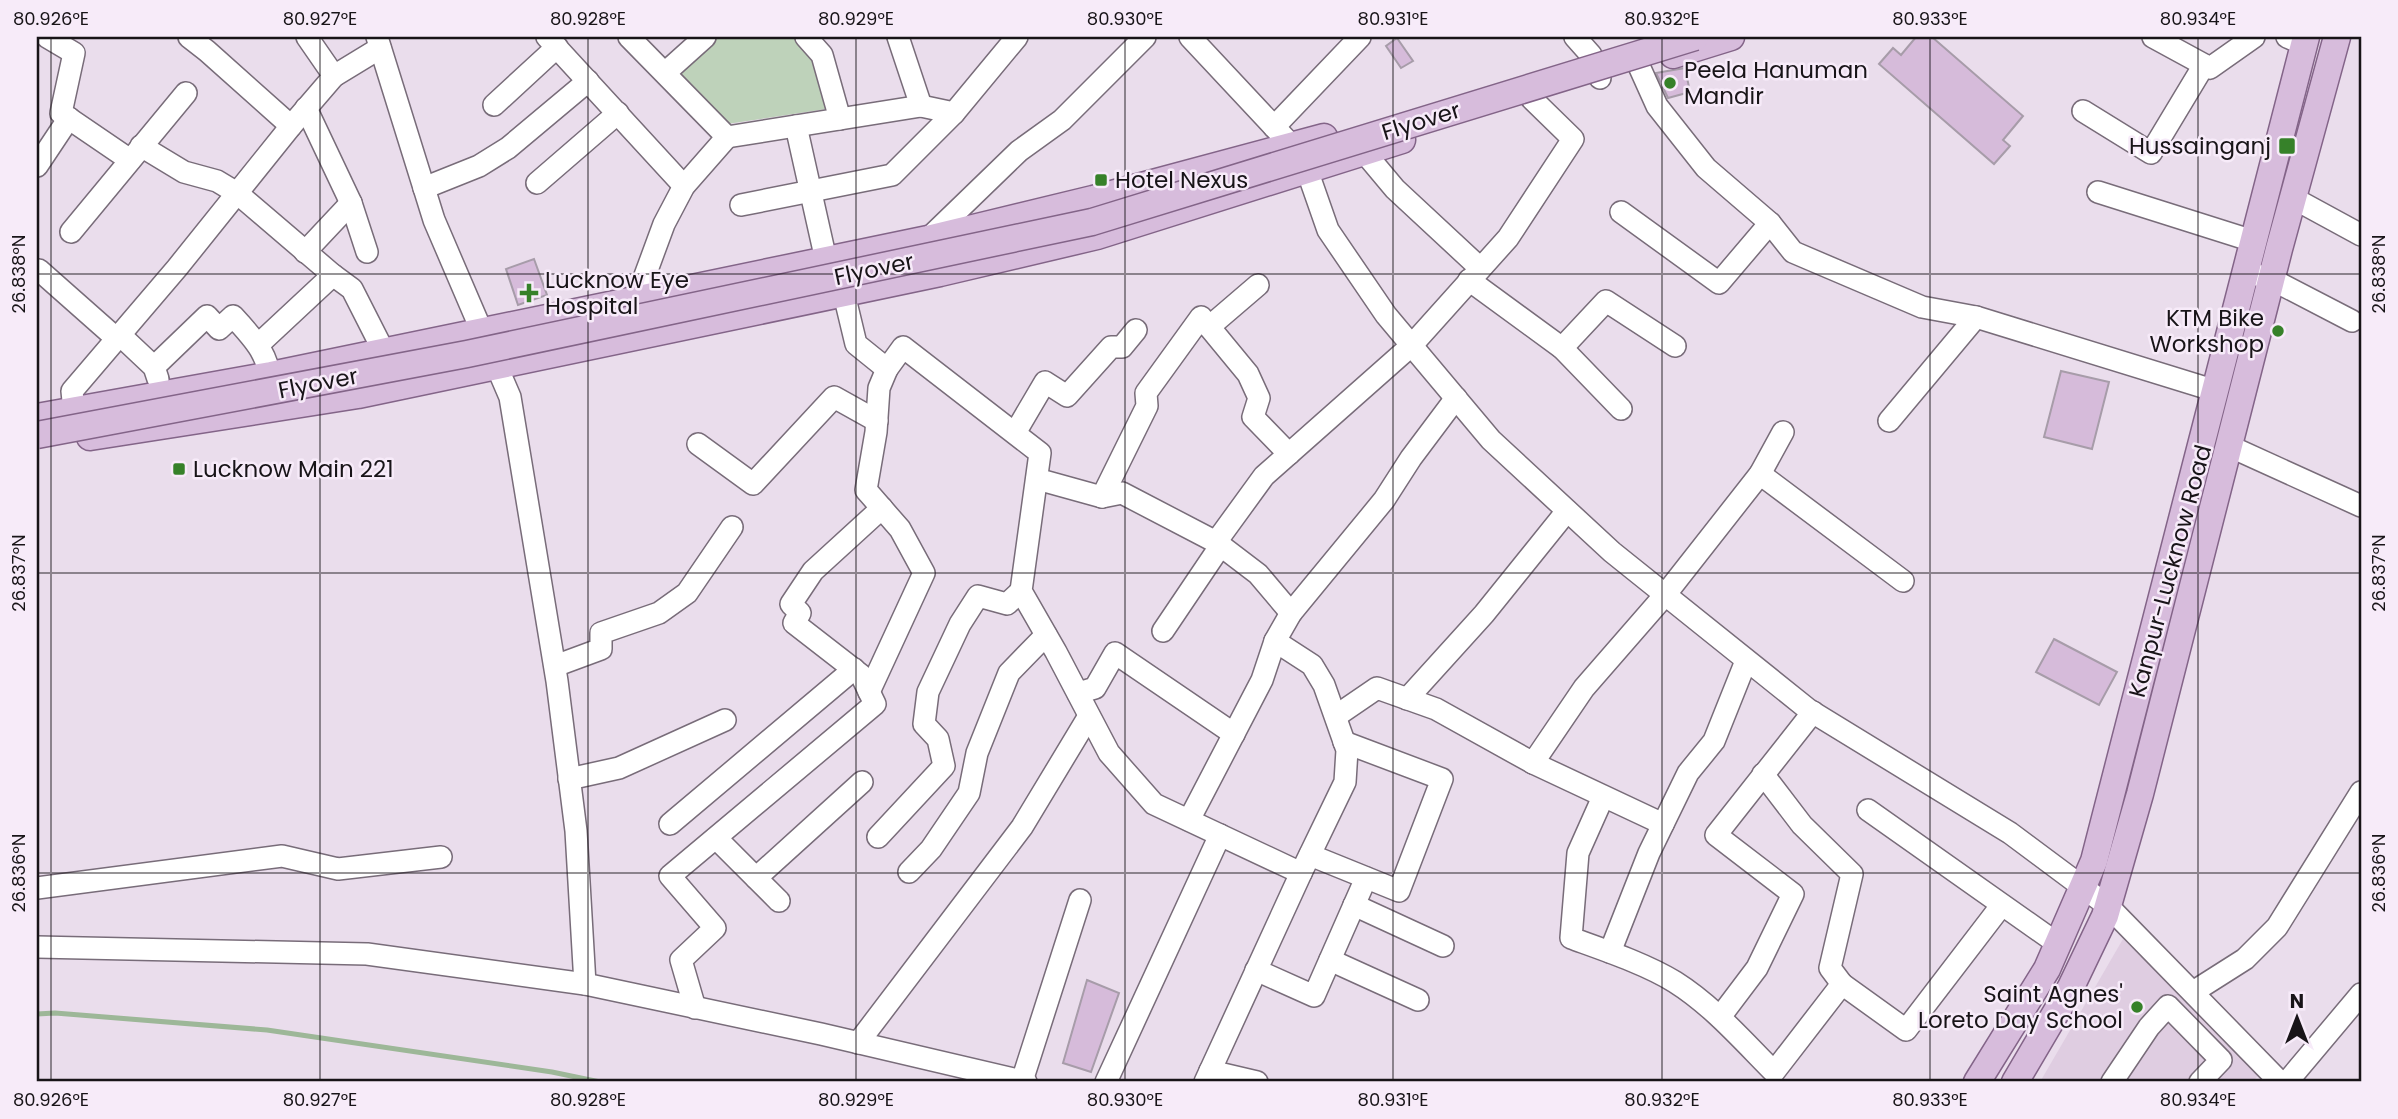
<svg xmlns="http://www.w3.org/2000/svg" width="2398" height="1119" viewBox="0 0 2398 1119" font-family="Poppins,sans-serif">
	<style>
		.built { fill: #dfcde1 }
		.green { fill: #bed2ba }
		.lines { fill: none; stroke-linecap: round; stroke-linejoin: round }
		.stream { stroke: #9db798; stroke-width: 5 }
		.building { fill: #d6bbda; stroke: #a79ca9; stroke-width: 2 }
		.minor-casing { stroke: #786c79; stroke-width: 24 }
		.major-casing { stroke: #836488; stroke-width: 29 }
		.minor { stroke: #fff; stroke-width: 21 }
		.major { stroke: #d7bcdc; stroke-width: 26 }
		.major-bridge-casing { stroke: #836488; stroke-width: 29; stroke-linecap: butt }
		.major-bridge { stroke: #d7bcdc; stroke-width: 26 }
		.ticks { fill: none; stroke: #181418; stroke-width: 2; stroke-opacity: 0.45 }
		.poi-dot { fill: #368129; stroke: #f7ebf9; stroke-width: 2.5 }
		.labels { text-anchor: middle; dominant-baseline: central; stroke-width: 5; stroke-linejoin: round; paint-order: stroke }
		.poi-label { font-size: 23px; fill: #181418; stroke: #f7ebf9; text-anchor: start }
		.street-label { font-size: 23px; fill: #181418; stroke: #f7ebf9 }
		.neatline { fill: none; stroke: #181418; stroke-width: 2.5 }
		.ticks-label { font-size: 18px; text-anchor: middle; fill: #181418 }
	</style>
	<rect width="100%" height="100%" fill="#eaddec"/>
	<!-- built -->
	<polygon class="built" points="2123,939 2259,1075 2252,1082 2040,1082"/>
	<!-- green -->
	<polygon class="green" points="713,37 798,37 817,59 833,108 727,124 676,70"/>
	<g class="lines">
		<!-- stream -->
		<polyline class="stream" points="37,1014 55,1013 267,1030 552,1072 600,1082"/>
	</g>
	<!-- building -->
	<g class="building">
		<polygon points="1916,37 1932,37 2023,116 2003,140 2010,146 1994,164 1879,64 1893,48 1901,55"/>
		<polygon points="1397,38 1413,61 1401,68 1386,46"/>
		<polygon points="1685,68 1690,92 1668,98 1656,73"/>
		<polygon points="534,259 547,295 518,305 506,269"/>
		<polygon points="2061,371 2109,382 2092,449 2044,437"/>
		<polygon points="2054,639 2117,672 2099,705 2036,672"/>
		<polygon points="1087,980 1119,993 1091,1072 1063,1063"/>
	</g>
	<g class="lines">
		<!-- minor casing -->
		<g class="minor-casing">
			<g id="minor">
				<polyline points="47,37 74,53 61,113 130,160"/>
				<polyline points="189,37 207,51 291,126"/>
				<polyline points="307,37 334,76"/>
				<polyline points="377,37 434,220 510,397 557,681 576,831 585,984 821,1034 1026,1082"/>
				<polyline points="547,37 684,186"/>
				<polyline points="629,37 727,137 921,106 954,113 1017,37"/>
				<polyline points="806,37 822,55 840,119"/>
				<polyline points="898,37 921,106"/>
				<polyline points="1190,37 1293,147 1307,170 1328,230 1386,315 1491,440 1612,552 1809,710 2010,833 2108,906 2280,1082"/>
				<polyline points="1575,37 1591,55 1600,78"/>
				<polyline points="2153,37 2210,68 2254,37"/>
				<polyline points="2287,37 2304,44"/>
				<polyline points="1639,66 1657,106 1706,168 1770,223 1793,252 1922,307 1976,317 2216,391"/>
				<polyline points="666,72 705,37"/>
				<polyline points="494,105 557,47"/>
				<polyline points="306,108 351,203 367,252"/>
				<polyline points="2083,111 2151,153 2204,65"/>
				<polyline points="796,126 826,260 835,284 844,294 856,344 887,369 903,347 1040,453 1021,591 1056,652 1109,753 1154,804 1301,873"/>
				<polyline points="1274,127 1360,37"/>
				<polyline points="141,146 184,172 217,181 237,193 333,275 352,289 384,352"/>
				<polyline points="1364,152 1395,189 1480,268"/>
				<polyline points="37,166 69,118"/>
				<polyline points="537,183 618,113"/>
				<polyline points="424,188 479,166 508,148 588,81"/>
				<polyline points="2098,192 2253,241"/>
				<polyline points="2293,198 2361,235"/>
				<polyline points="741,205 892,175 954,113"/>
				<polyline points="1621,212 1719,283 1770,223"/>
				<polyline points="71,232 186,93"/>
				<polyline points="928,239 1019,151 1062,120 1145,37"/>
				<polyline points="305,252 351,203"/>
				<polyline points="39,270 117,339"/>
				<polyline points="2257,275 2271,279 2352,321"/>
				<polyline points="1469,280 1562,348 1621,409"/>
				<polyline points="646,297 643,281 664,224 684,186 727,137"/>
				<polyline points="1209,327 1258,285"/>
				<polyline points="120,335 154,367 158,379"/>
				<polyline points="259,344 333,275"/>
				<polyline points="1562,348 1606,301 1675,346"/>
				<path d="M154 367 207 316 219 329 233 316C258 343 267 353 274 391"/>
				<polyline points="74,411 72,391 177,268 291,126 334,76 380,48"/>
				<polyline points="1889,421 1976,317"/>
				<polyline points="1015,433 1045,382 1067,396 1111,347 1122,347 1136,330"/>
				<polyline points="698,444 753,484 834,397 877,421"/>
				<polyline points="2229,446 2361,506"/>
				<polyline points="1760,474 1903,581"/>
				<polyline points="1037,479 1102,497 1122,493 1216,542 1258,574 1291,613"/>
				<polyline points="1102,497 1147,406 1146,393 1201,317 1248,374 1259,398 1253,417 1289,454"/>
				<polyline points="1216,542 1264,476 1412,345 1508,238 1573,139 1532,99"/>
				<polyline points="1163,631 1221,545"/>
				<polyline points="555,666 601,649 601,633 659,613 687,593 732,527"/>
				<polyline points="869,692 924,573 900,529 866,490 876,432 879,388 887,369"/>
				<polyline points="1078,693 1095,688 1115,653 1234,734"/>
				<polyline points="1407,699 1484,614 1567,511"/>
				<polyline points="1336,716 1377,688 1436,709 1533,763 1584,688 1665,595 1760,474 1783,432"/>
				<polyline points="1533,763 1663,824"/>
				<polyline points="1763,774 1802,825 1852,874 1830,968 1842,984"/>
				<polyline points="569,779 619,768 725,720"/>
				<path d="M1603 797 1578 853 1571 938C1604 950 1646 964 1675 982 1713 1006 1743 1041 1774 1072L1842 984 1906 1030 2001 906"/>
				<polyline points="1868,810 2058,944"/>
				<polyline points="1189,820 1262,680 1275,641 1291,613 1384,500 1411,458 1456,398"/>
				<polyline points="670,824 854,669"/>
				<polyline points="878,837 944,766 938,739 924,724 928,692 960,624 978,596 1007,604 1021,591"/>
				<polyline points="716,838 779,901"/>
				<polyline points="1310,855 1399,891 1442,779 1344,742"/>
				<polyline points="909,872 931,849 969,793 977,753 1009,673 1046,635"/>
				<polyline points="756,878 862,782"/>
				<polyline points="37,888 282,856 338,869 441,857"/>
				<polyline points="1354,905 1443,946"/>
				<polyline points="37,947 367,954 585,984"/>
				<polyline points="1610,952 1649,853 1688,773 1714,741 1746,661"/>
				<polyline points="1330,960 1418,1000"/>
				<polyline points="1256,970 1314,996 1366,878"/>
				<polyline points="2193,992 2245,959 2277,927 2361,792"/>
				<polyline points="695,1008 681,960 715,928 670,876 875,704 861,675 794,623 800,613 791,604 813,571 882,508"/>
				<polyline points="1720,1017 1757,968 1793,894 1716,835 1813,712"/>
				<polyline points="858,1043 1022,827 1089,716"/>
				<polyline points="1210,1071 1257,1082"/>
				<polyline points="1022,1081 1080,900"/>
				<polyline points="1106,1082 1220,835"/>
				<polyline points="1205,1082 1301,873 1345,782 1347,750 1324,685 1312,665 1275,641"/>
				<polyline points="2112,1082 2149,1027 2168,1006 2221,1060 2200,1082"/>
				<polyline points="2287,1082 2361,994"/>
			</g>
		</g>
		<!-- major casing -->
		<g class="major-casing">
			<g id="major">
				<polyline points="1673,55 1731,37"/>
				<polyline points="37,417 271,375 928,239 1093,199 1324,137"/>
				<polyline points="90,437 358,395 940,273 1097,236 1402,140"/>
				<polyline points="1977,1082 2047,969 2094,861 2306,37"/>
				<polyline points="2015,1082 2071,987 2105,916 2140,794 2279,249 2337,37"/>
			</g>
		</g>
		<!-- minor -->
		<use href="#minor" class="minor"/>
		<!-- major -->
		<use href="#major" class="major"/>
		<!-- major-bridge casing -->
		<g class="major-bridge-casing">
			<polyline id="major-bridge" points="37,435 467,354 1092,222 1695,37"/>
		</g>
		<!-- major-bridge -->
		<use href="#major-bridge" class="major-bridge"/>
	</g>
	<!-- ticks -->
	<path class="ticks" d="M51 37V1082M320 37V1082M588 37V1082M856 37V1082M1125 37V1082M1393 37V1082M1662 37V1082M1930 37V1082M2198 37V1082M37 274H2361M37 573H2361M37 873H2361"/>
	<!-- markers -->
	<g class="poi-dot">
		<circle cx="1670" cy="83" r="7"/>
		<rect x="2278" y="137" width="18" height="18" rx="3.5"/>
		<rect x="1094" y="173" width="14" height="14" rx="3.5"/>
		<path d="M525.5 282.5h7v7h7v7h-7v7h-7v-7h-7v-7h7z"/>
		<circle cx="2278" cy="331" r="7"/>
		<rect x="172" y="462" width="14" height="14" rx="3.5"/>
		<circle cx="2137" cy="1007" r="7"/>
	</g>
	<g class="labels">
		<!-- poi labels -->
		<g class="poi-label">
			<text x="1684" y="70">Peela Hanuman<tspan x="1684" dy="26">Mandir</tspan></text>
			<text x="2271" y="146" text-anchor="end">Hussainganj</text>
			<text x="1115" y="180">Hotel Nexus</text>
			<text x="545" y="280">Lucknow Eye<tspan x="545" dy="26">Hospital</tspan></text>
			<text x="2264" y="318" text-anchor="end">KTM Bike<tspan x="2264" dy="26">Workshop</tspan></text>
			<text x="193" y="469">Lucknow Main 221</text>
			<text x="2123" y="994" text-anchor="end">Saint Agnes'<tspan x="2123" dy="26">Loreto Day School</tspan></text>
		</g>
		<!-- street labels -->
		<g class="street-label">
			<text transform="translate(1421 121) rotate(-17)">Flyover</text>
			<text transform="translate(874 269) rotate(-12)">Flyover</text>
			<text transform="translate(318 383) rotate(-11)">Flyover</text>
			<text transform="translate(2170 571) rotate(-75)">Kanpur-Lucknow Road</text>
		</g>
	</g>
	<!-- border -->
	<rect width="2398" height="1119" fill="none" stroke="#f7ebf9" stroke-width="77"/>
	<!-- north arrow -->
	<g transform="translate(2297 1018)" stroke="#f7ebf9" stroke-width="5" paint-order="stroke">
	<path d="M0-5L12 26L0 18L-12 26Z" fill="#181418"/>
	<text y="-10" font-size="19" font-weight="bold" text-anchor="middle" fill="#181418">N</text>
	</g>
	<rect x="38" y="38" width="2322" height="1042" class="neatline"/>
	<g class="ticks-label">
		<text x="51" y="25">80.926°E</text>
		<text x="320" y="25">80.927°E</text>
		<text x="588" y="25">80.928°E</text>
		<text x="856" y="25">80.929°E</text>
		<text x="1125" y="25">80.930°E</text>
		<text x="1393" y="25">80.931°E</text>
		<text x="1662" y="25">80.932°E</text>
		<text x="1930" y="25">80.933°E</text>
		<text x="2198" y="25">80.934°E</text>
		<text transform="translate(19 274) rotate(-90)" y="6">26.838°N</text>
		<text transform="translate(2379 274) rotate(-90)" y="6">26.838°N</text>
		<text transform="translate(19 573) rotate(-90)" y="6">26.837°N</text>
		<text transform="translate(2379 573) rotate(-90)" y="6">26.837°N</text>
		<text transform="translate(19 873) rotate(-90)" y="6">26.836°N</text>
		<text transform="translate(2379 873) rotate(-90)" y="6">26.836°N</text>
		<text x="51" y="1106">80.926°E</text>
		<text x="320" y="1106">80.927°E</text>
		<text x="588" y="1106">80.928°E</text>
		<text x="856" y="1106">80.929°E</text>
		<text x="1125" y="1106">80.930°E</text>
		<text x="1393" y="1106">80.931°E</text>
		<text x="1662" y="1106">80.932°E</text>
		<text x="1930" y="1106">80.933°E</text>
		<text x="2198" y="1106">80.934°E</text>
	</g>
</svg>
